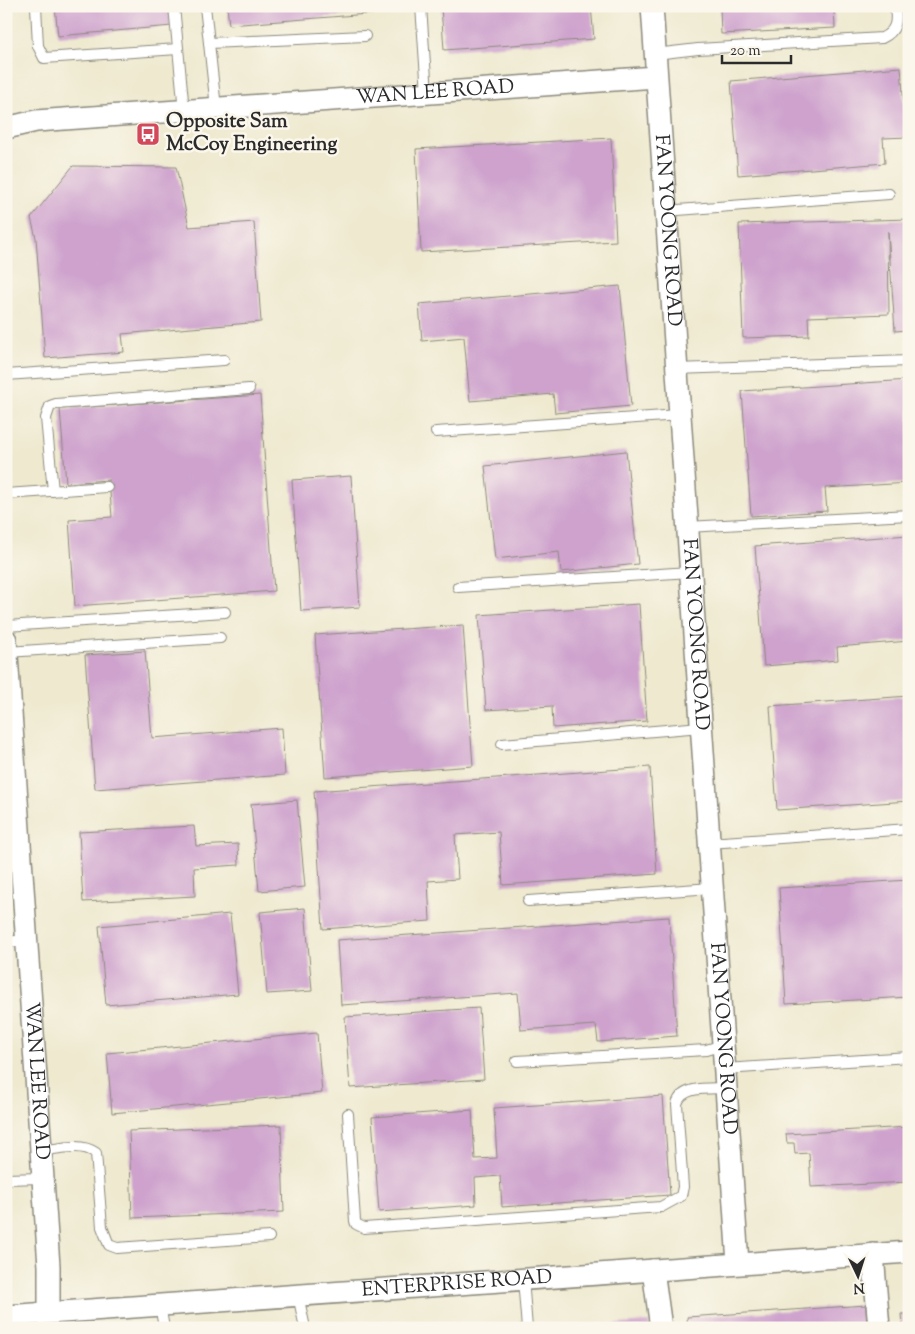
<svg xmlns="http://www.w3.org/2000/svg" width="915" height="1334" viewBox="0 0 915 1334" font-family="'Sorts Mill Goudy',serif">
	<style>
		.building { fill: #cea2cd }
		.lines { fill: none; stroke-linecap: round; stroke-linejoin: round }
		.service-casing { stroke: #8c8a7d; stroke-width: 12 }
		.minor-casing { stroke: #8c8a7d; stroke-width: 24 }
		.service { stroke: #fff; stroke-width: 10 }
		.minor { stroke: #fff; stroke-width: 21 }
		.labels { text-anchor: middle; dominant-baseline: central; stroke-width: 5; stroke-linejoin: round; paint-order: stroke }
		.street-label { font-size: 20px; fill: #2b2b2b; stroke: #fbf7ec }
		.poi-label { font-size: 20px; font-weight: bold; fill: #2b2b2b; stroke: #fbf7ec; text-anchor: start }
	</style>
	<rect width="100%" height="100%" fill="#fbf7ec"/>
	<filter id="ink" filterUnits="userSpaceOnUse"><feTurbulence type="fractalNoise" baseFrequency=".02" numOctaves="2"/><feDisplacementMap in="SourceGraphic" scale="10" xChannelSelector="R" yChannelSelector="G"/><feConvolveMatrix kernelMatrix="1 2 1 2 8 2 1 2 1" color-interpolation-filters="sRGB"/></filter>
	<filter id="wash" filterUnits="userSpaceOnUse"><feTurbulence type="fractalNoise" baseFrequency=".0096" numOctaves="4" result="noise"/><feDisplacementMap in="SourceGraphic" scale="20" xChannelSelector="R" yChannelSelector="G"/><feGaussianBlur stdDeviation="1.12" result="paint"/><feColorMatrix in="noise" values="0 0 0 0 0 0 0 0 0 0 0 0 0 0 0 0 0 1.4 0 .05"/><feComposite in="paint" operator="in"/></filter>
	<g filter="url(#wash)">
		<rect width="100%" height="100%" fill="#eee9cf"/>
		<g id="blocks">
			<!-- building -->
			<g class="building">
				<polygon points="55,6 170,6 172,26 58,36"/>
				<polygon points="227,6 381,6 381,13 229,25"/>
				<polygon points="441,6 591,6 594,39 444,50"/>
				<polygon points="720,6 869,6 869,8 834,10 835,28 721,34"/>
				<polygon points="901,67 904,107 909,107 909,137 883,138 885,163 738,175 731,81"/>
				<polygon points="611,138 616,241 421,252 416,149"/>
				<polygon points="73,166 176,167 189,227 254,222 261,322 122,334 124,352 45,358 36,238 31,218"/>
				<polygon points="909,219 909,330 895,331 888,231 889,314 808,317 809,336 743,338 739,224"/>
				<polygon points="620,286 631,406 555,413 553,394 470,401 464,337 422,341 419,304"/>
				<polygon points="909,380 909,483 825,488 827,511 751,516 742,391"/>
				<polygon points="260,395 274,591 75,606 69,520 112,517 109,480 66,483 60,409"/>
				<polygon points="626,451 638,564 561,572 559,552 495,559 485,466"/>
				<polygon points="351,476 360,607 301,611 292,480"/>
				<polygon points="909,535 909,641 837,647 838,660 764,666 755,546"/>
				<polygon points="639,604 647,721 553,728 552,706 486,710 479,615"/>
				<polygon points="463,625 473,766 325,777 315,635"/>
				<polygon points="145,651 152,738 282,728 285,775 95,789 85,655"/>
				<polygon points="909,696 909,801 777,810 770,706"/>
				<polygon points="650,767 657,874 503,885 499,832 455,835 458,879 428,881 430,921 323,929 314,791"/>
				<polygon points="297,800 305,887 259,891 251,804"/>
				<polygon points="194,826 196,846 238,844 239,865 194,868 195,896 83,902 79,832"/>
				<polygon points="909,880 909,997 786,1004 779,888"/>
				<polygon points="305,908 312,991 267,994 260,912"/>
				<polygon points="230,914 238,994 106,1005 99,926"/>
				<polygon points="669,917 677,1036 598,1042 596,1025 521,1030 518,993 341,1005 337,940"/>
				<polygon points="479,1008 484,1079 350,1088 345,1017"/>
				<polygon points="317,1033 322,1093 112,1113 107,1053"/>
				<polygon points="663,1096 670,1195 502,1207 500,1176 475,1178 476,1205 379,1212 372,1117 472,1110 475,1159 497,1158 494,1108"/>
				<polygon points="281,1125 284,1212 132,1218 129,1131"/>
				<polygon points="909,1127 909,1182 811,1187 809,1153 795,1154 794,1143 787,1143 786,1134"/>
				<polygon points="866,1305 867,1328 688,1328 687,1317"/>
				<polygon points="901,1314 909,1314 909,1328 902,1328"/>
				<polygon points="649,1322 650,1328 588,1328 588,1326"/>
			</g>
		</g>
	</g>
	<g filter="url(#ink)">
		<use href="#blocks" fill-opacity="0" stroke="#8c8a7d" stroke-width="1"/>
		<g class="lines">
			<!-- service casing -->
			<g class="service-casing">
				<g id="service">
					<polyline points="36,6 38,46 44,58 178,49"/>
					<polyline points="174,6 184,111"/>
					<polyline points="205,6 216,108"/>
					<polyline points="421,6 427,93"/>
					<polyline points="209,43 365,36"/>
					<path d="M655 54 698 49 882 38C897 31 897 21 895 6"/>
					<polyline points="665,211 889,194"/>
					<polyline points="676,369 909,361"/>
					<polyline points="6,375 224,360"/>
					<polyline points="436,432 679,415"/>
					<polyline points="53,491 46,418 50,406 56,404 249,389"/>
					<polyline points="6,494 107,487"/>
					<polyline points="687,527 909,515"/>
					<polyline points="458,587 690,572"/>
					<polyline points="6,626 225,612"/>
					<polyline points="7,652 220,638"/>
					<polyline points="502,744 701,727"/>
					<polyline points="709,843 909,829"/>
					<polyline points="528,901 712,888"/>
					<polyline points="6,942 26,940"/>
					<polyline points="517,1061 706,1050 723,1045"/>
					<polyline points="725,1069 909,1057"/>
					<path d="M348 1114 355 1221 356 1224 364 1228 661 1207 681 1196 683 1187 677 1104C682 1085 710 1089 726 1088"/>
					<path d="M40 1151C58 1149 81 1142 96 1153L102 1227 109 1245 117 1248 269 1237"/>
					<polyline points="6,1179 41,1178"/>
					<polyline points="523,1279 527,1328"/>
					<polyline points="298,1295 305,1328"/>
					<polyline points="160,1305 164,1328"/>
				</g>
			</g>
			<!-- minor casing -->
			<g class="minor-casing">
				<g id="minor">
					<path id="s1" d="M652 6 738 1263"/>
					<path id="s2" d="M6 128 36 121 656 77"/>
					<path id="s3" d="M6 640 49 1266V1312"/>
					<polyline points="873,1254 879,1328"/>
					<polyline points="653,1270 661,1328"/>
					<path id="s4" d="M6 1316 909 1252"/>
				</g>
			</g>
			<!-- service -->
			<use href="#service" class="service"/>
			<!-- minor -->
			<use href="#minor" class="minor"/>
		</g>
	</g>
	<!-- icons -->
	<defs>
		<g id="bus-square" transform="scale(1.25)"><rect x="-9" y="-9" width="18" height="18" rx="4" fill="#d1495b" stroke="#fbf7ec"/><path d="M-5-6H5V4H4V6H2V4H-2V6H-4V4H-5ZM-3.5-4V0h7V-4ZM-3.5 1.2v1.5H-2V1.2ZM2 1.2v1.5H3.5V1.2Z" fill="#fff"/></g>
	</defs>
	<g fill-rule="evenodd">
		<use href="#bus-square" x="148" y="134"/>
	</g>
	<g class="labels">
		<!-- street labels -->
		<g class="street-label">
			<text stroke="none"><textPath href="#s2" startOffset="431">WAN LEE ROAD</textPath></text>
			<text stroke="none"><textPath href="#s1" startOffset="225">FAN YOONG ROAD</textPath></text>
			<text stroke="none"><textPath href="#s1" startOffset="630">FAN YOONG ROAD</textPath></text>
			<text stroke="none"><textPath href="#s1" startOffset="1035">FAN YOONG ROAD</textPath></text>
			<text stroke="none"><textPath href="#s3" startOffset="442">WAN LEE ROAD</textPath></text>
			<text stroke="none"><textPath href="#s4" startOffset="452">ENTERPRISE ROAD</textPath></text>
		</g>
		<!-- poi labels -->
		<g class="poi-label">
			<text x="166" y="122">Opposite Sam<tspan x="166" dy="23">McCoy Engineering</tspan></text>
		</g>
	</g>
	<!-- margin -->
	<rect width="915" height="1334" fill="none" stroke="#fbf7ec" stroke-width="25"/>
	<!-- north arrow -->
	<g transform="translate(858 1276) rotate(176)" stroke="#fbf7ec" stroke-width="4" paint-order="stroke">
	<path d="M0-4L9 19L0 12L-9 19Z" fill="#2b2b2b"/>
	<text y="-8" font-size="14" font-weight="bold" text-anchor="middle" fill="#2b2b2b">N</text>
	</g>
	<!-- scale -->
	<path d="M722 55v8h69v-8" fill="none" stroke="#2b2b2b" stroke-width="2.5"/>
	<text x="730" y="55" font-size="15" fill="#2b2b2b" stroke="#fbf7ec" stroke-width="4" paint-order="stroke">20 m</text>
</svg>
